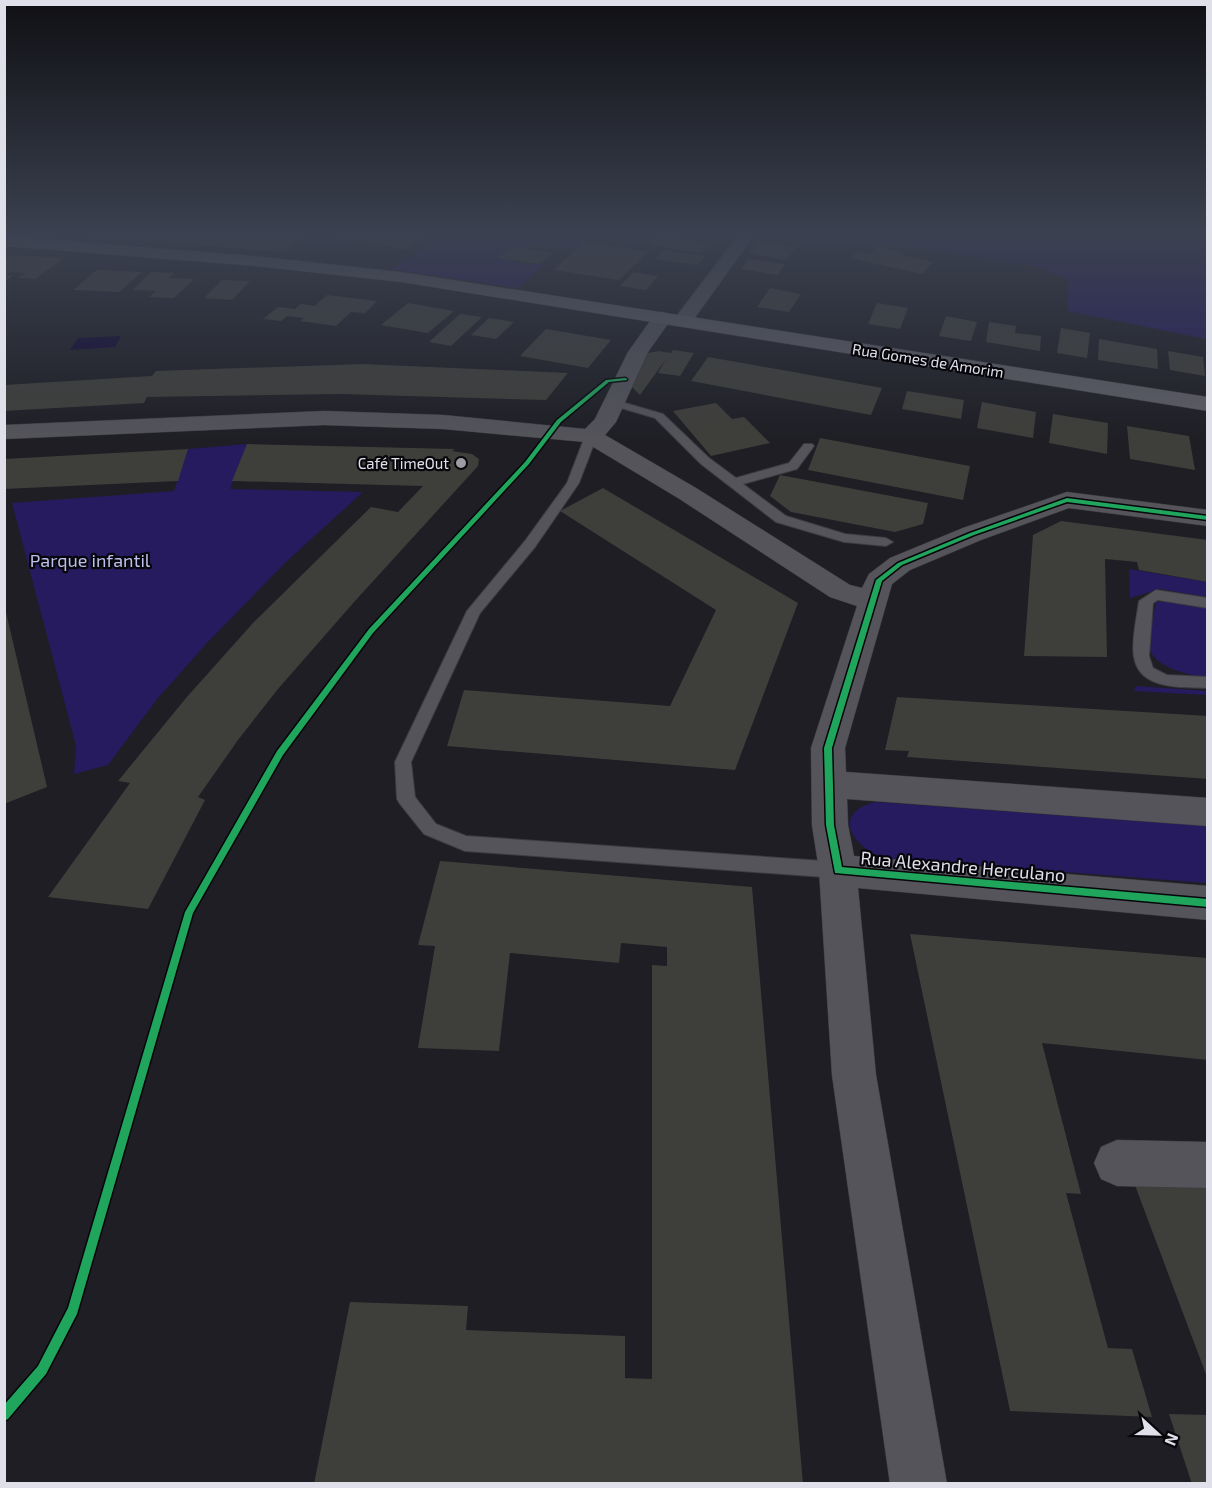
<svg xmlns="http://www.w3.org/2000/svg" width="1212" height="1488" viewBox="0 0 1212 1488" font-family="'Exo 2',sans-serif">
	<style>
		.green { fill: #261b5e }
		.water { fill: #0e0333 }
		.building { fill: #3e3e3a }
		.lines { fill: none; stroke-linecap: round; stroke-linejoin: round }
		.service-casing { stroke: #3b3b41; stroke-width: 2 }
		.minor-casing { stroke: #3b3b41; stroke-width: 1 }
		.tertiary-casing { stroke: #3b3b41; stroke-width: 1 }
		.secondary-casing { stroke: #3b3b41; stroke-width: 1 }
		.service { fill: #54545a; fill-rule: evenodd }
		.minor { fill: #54545a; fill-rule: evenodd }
		.tertiary { fill: #54545a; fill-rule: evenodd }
		.secondary { fill: #5e5e65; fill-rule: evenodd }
		.cycleway-casing { stroke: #06060b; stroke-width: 3 }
		.cycleway { fill: #20a55d; fill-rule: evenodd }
		.poi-dot { fill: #9c9ca5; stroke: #06060b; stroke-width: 2 }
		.labels { text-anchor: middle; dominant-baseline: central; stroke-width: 4.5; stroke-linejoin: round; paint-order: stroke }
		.far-street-label { font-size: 15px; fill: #e0e0ea; stroke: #06060b }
		.far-poi-label { font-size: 15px; fill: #e0e0ea; stroke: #06060b; text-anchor: end }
		.park-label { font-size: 18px; fill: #bdbfec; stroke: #06060b }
		.street-label { font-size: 18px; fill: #e0e0ea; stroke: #06060b }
	</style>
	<rect width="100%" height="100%" fill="#1e1e24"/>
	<!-- green -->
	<g class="green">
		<polygon points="444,234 594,234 575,250 532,243 525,248 514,246 498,258 528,264 546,263 518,288 391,269"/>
		<polygon points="827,234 1207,234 1207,339 1067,311 1069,280 1035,266"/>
		<polygon points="247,444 230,489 363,492 286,562 207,643 158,698 108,765 74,774 76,746 12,503 174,491 188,449"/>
		<polygon points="1129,569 1207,582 1207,597 1160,589 1130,598"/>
		<path d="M1156 602H1174L1207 608V677C1191 676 1150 667 1149 645 1149 632 1154 616 1156 602Z"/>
		<polygon points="1136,686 1207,691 1207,695 1134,691"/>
		<path d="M876 802 1207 826V883L884 858C851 847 831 812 876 802Z"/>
	</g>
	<!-- water -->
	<polygon class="water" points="121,336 115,347 70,350 78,338"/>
	<!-- building -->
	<g class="building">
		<polygon points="60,234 106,234 99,238"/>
		<polygon points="114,234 263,234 304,237 287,252 106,239"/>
		<polygon points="336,234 403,234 426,238 407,250 333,237"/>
		<polygon points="658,236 708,244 699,253 649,245"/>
		<polygon points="584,242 649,251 619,280 554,270"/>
		<polygon points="758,242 796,247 787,260 749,254"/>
		<polygon points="514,246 525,248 553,253 539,264 497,258"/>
		<polygon points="877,247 904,252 901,255 933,262 922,274 850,258 857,251 869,254"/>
		<polygon points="663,250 705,256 698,265 655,259"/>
		<polygon points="12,255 64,258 35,279 18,278 26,273 10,272 6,275 14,275 4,282 4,260"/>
		<polygon points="748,259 785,264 778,275 741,269"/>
		<polygon points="97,270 119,271 142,272 119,292 73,290"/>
		<polygon points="151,272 174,273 169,278 194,279 174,298 149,297 156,291 133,290"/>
		<polygon points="633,272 658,276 646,290 620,286"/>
		<polygon points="222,280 250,281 232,300 204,298"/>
		<polygon points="770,288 801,294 789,312 757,307"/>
		<polygon points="327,295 377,301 365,313 351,312 336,326 300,321 304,318 287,316 281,321 263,319 278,307 295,309 301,304 315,306"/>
		<polygon points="408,303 454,311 428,333 381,325"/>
		<polygon points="877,303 908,308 900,329 868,324"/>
		<polygon points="460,314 482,317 451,346 429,342"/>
		<polygon points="946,316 977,322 971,341 939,336"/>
		<polygon points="489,318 514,322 496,339 471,335"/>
		<polygon points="989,322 1016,326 1015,333 1041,336 1040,351 986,342"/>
		<polygon points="1061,328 1090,333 1087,358 1057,353"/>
		<polygon points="546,329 611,340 588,368 520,356"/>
		<polygon points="1099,339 1157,349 1158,369 1098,360"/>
		<polygon points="673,350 694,353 680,376 658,373 666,359 640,395 632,387 648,353 659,351 671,353"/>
		<polygon points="1168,351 1203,357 1205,376 1170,370"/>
		<polygon points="708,357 788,371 882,388 871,415 691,381"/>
		<polygon points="363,364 568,373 546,400 340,394 147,397 144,403 4,411 4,385 152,376 156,371"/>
		<polygon points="907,391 964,400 961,419 902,409"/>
		<polygon points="982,402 1036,412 1033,438 977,428"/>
		<polygon points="716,403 732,419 744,417 770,443 711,456 673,411"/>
		<polygon points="1053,414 1108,423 1107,454 1049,443"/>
		<polygon points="1127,426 1189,436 1195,470 1130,459"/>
		<polygon points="820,438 970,466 963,500 808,470"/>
		<polygon points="247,444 455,449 452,451 472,454 479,459 478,466 355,601 278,689 238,740 198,797 205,800 148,909 48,897 130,783 118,781 186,698 253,623 371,507 398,512 423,486 232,481"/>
		<polygon points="188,449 178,481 4,489 4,459"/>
		<polygon points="780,475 928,503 923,524 895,532 791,512 770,496"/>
		<polygon points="603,488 798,603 735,770 447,746 464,690 670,706 716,610 560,511"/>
		<polygon points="1061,521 1208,540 1208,582 1139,570 1137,562 1105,559 1107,657 1024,656 1033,535"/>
		<polygon points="5,608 47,787 4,804 4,609"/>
		<polygon points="897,697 1208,716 1208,779 907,757 909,751 885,750"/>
		<polygon points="440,861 752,887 803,1484 314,1484 350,1302 468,1306 466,1330 625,1336 625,1378 652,1379 652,965 667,966 667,947 621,943 619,963 510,953 499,1051 418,1048 435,946 418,945"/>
		<polygon points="910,934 1208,958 1208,1060 1042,1043 1081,1194 1066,1193 1108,1348 1132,1349 1152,1417 1010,1411"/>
		<polygon points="1133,1180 1208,1183 1208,1377 1207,1377"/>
		<polygon points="1169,1414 1208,1415 1208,1484 1192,1484"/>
	</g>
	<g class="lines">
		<!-- service casing -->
		<g class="service-casing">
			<g id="service">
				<polygon points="615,400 663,414 709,458 736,478 789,463 804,444 812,444 814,446 797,469 743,484 786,516 845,534 886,538 893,542 886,546 844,542 776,522 701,464 655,418 611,405 610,403"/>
				<polygon points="591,433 597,436 579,483 535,547 480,613 411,762 415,797 436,824 466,836 838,862 845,864 847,870 845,876 838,878 465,851 424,834 400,804 397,799 395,762 467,611 525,541 567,483 585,436"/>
				<path d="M1156 590 1208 598V608L1158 600 1153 603 1149 656 1153 668 1167 675 1208 677V688C1181 687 1139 690 1134 657 1131 642 1137 616 1139 601Z"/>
			</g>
		</g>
		<!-- minor casing -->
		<g class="minor-casing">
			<g id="minor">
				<polygon points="739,234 755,234 689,326 675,326 672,322"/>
				<polygon points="662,312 669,314 672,318 648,352 616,422 605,435 696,488 850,585 862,588 869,574 890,558 963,528 1067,492 1208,510 1208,526 1069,508 981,540 910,570 892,584 845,748 846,772 1208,798 1208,826 847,799 848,825 854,856 1208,886 1208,920 858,888 876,1075 947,1484 890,1484 832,1075 819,870 812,825 811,748 857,606 830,597 678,498 585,442 443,429 324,425 4,439 4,425 324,411 443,415 585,429 595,419 628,352 655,314"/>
				<polygon points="1117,1140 1208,1142 1208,1188 1117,1186 1101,1179 1094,1163 1101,1147"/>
			</g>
		</g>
		<!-- tertiary casing -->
		<g class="tertiary-casing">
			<polygon id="tertiary" points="16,234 36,234 19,246 7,246 5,242"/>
		</g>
		<!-- secondary casing -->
		<g class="secondary-casing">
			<polygon id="secondary" points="4,236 255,256 401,272 1208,397 1208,411 401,282 255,266 4,246"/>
		</g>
		<!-- service -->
		<use href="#service" class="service"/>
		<!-- minor -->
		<use href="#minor" class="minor"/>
		<!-- tertiary -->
		<use href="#tertiary" class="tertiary"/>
		<!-- secondary -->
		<use href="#secondary" class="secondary"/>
		<!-- cycleway casing -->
		<g class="cycleway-casing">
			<g id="cycleway">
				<polygon points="625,378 627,379 627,380 609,382 561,422 529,464 373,633 283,755 193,913 77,1314 46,1374 8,1419 4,1421 4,1405 38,1366 68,1308 185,912 277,751 369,629 525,462 557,420 606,380"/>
				<polygon points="1067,498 1208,516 1208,520 1067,502 974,535 902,565 882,581 832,748 834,825 842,867 1208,899 1208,907 835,873 826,825 824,748 876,580 898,563 970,533"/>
			</g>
		</g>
		<!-- cycleway -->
		<use href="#cycleway" class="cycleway"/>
	</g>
	<!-- sky -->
	<linearGradient id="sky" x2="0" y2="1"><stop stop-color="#101014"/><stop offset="0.53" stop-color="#3b4150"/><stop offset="1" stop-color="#3b4150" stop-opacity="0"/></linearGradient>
	<rect width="1212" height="442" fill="url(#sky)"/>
	<!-- markers -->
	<circle class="poi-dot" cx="461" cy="463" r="6"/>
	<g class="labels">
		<!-- far-street labels -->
		<g class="far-street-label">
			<text transform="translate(928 360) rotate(9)">Rua Gomes de Amorim</text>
		</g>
		<!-- far-poi labels -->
		<g class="far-poi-label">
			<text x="449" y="463">Café TimeOut</text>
		</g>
		<!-- park labels -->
		<g class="park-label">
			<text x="90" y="560">Parque infantil</text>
		</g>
		<!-- street labels -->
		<g class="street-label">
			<text transform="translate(963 866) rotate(5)">Rua Alexandre Herculano</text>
		</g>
	</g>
	<!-- border -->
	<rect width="1212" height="1488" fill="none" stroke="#e0e0ea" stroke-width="12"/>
	<!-- north arrow -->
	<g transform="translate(1158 1434) rotate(112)" stroke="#06060b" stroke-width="4.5" paint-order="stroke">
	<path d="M0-4.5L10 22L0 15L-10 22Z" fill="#e0e0ea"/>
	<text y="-9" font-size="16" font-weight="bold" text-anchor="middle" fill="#e0e0ea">N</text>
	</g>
</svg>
